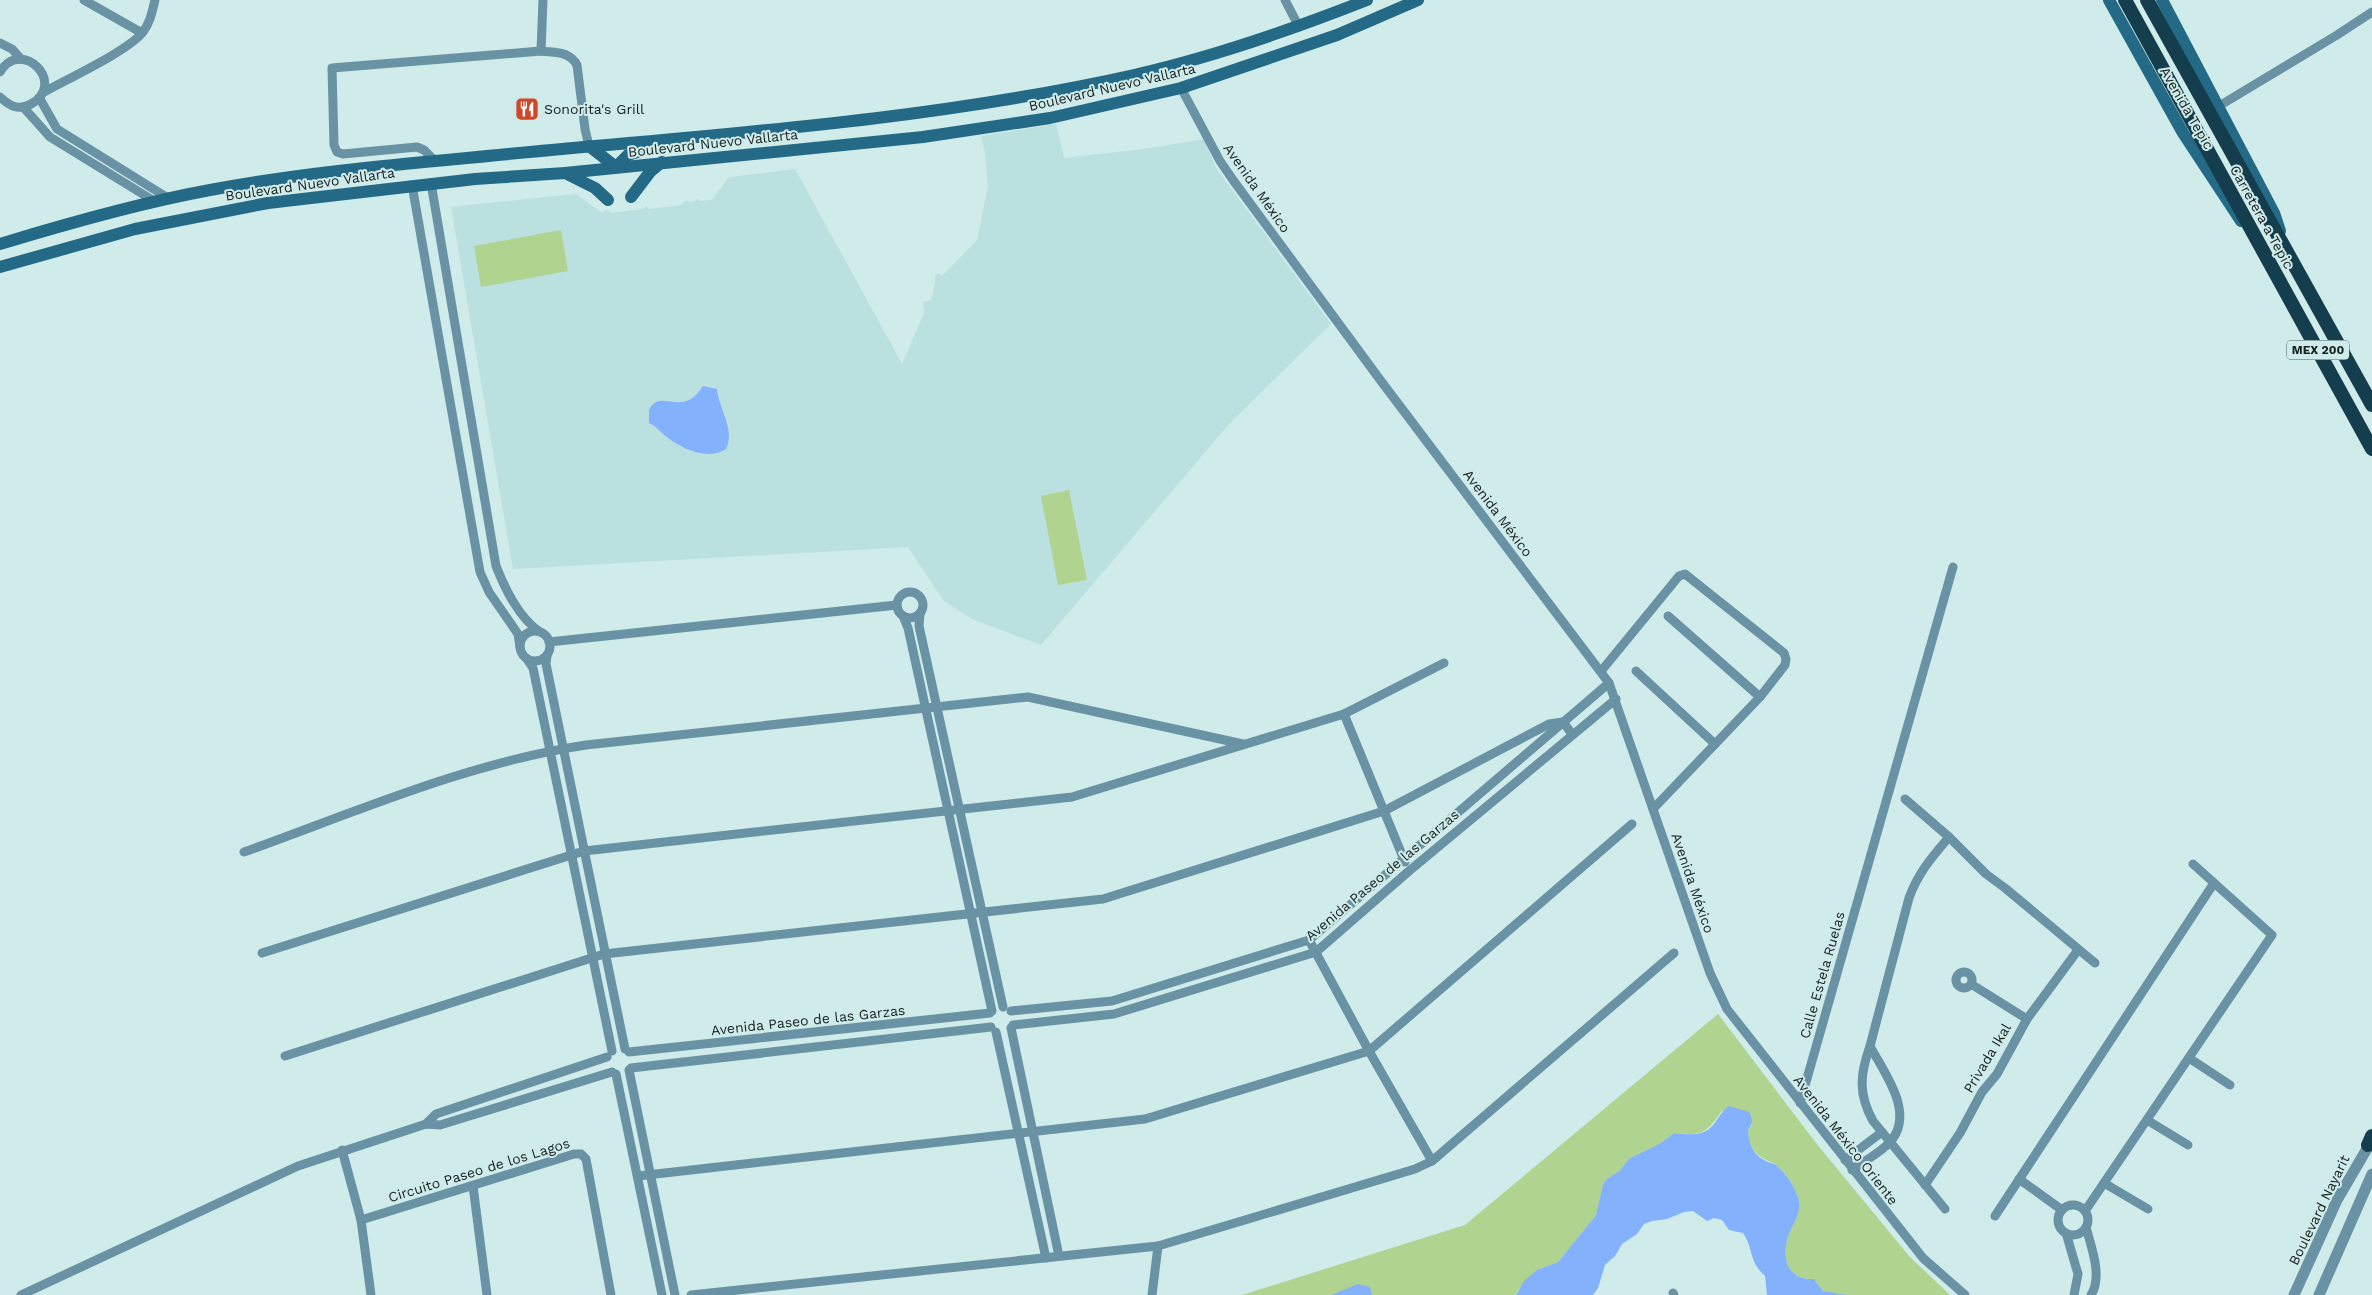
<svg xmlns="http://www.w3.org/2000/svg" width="2372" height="1295" viewBox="0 0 2372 1295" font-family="'Work Sans',sans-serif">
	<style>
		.built { fill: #bae0df }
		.green { fill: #b0d390 }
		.water { fill: #84b1fc }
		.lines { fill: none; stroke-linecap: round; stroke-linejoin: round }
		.minor { stroke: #6992a5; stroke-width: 9 }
		.tertiary { stroke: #6992a5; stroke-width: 11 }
		.secondary { stroke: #246a86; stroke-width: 12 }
		.trunk { stroke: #143e4e; stroke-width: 14 }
		.labels { text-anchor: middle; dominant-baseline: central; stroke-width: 4; stroke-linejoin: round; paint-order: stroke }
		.shield { fill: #cfebea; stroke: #4e5e5d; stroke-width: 1 }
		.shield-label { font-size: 12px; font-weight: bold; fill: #172121 }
		.street-label { font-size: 14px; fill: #172121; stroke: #cfebea }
		.poi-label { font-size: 14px; fill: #172121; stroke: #cfebea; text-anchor: start }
	</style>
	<rect width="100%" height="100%" fill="#cfebea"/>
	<!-- built -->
	<polygon class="built" points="1056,124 1064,158 1151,148 1204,139 1216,168 1331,324 1229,424 1041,645 972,619 944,601 908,547 513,569 451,207 576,194 602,213 607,210 611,213 643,209 646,206 649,209 666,207 681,205 685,201 693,202 697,199 700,201 712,200 728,178 731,177 795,169 902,364 924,313 923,302 931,300 935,283 935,276 938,273 942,276 977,240 988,186 985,153 981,136"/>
	<!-- green -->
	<g class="green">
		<polygon points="561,230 568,271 481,287 474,246"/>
		<polygon points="1069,490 1087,580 1058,585 1041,496"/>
		<path d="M1718 1014 1816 1143 1909 1256 1950 1295H1848L1823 1291 1814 1279C1790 1280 1782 1263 1787 1240 1791 1225 1802 1214 1798 1197 1795 1186 1783 1168 1773 1163 1756 1156 1749 1149 1748 1130L1752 1125 1722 1111C1705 1134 1703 1136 1674 1133L1661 1143 1630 1158 1619 1171 1607 1179 1603 1184 1596 1215 1558 1262 1537 1270 1518 1290 1516 1295H1242L1465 1225Z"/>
	</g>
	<!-- water -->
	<g class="water">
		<path d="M703 386 717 389C718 407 736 431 726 449 708 461 682 449 667 437 661 433 655 425 649 423V410C661 386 682 420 703 386Z"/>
		<path d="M1729 1106 1749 1112C1753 1120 1753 1123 1748 1130 1749 1144 1753 1155 1766 1161 1769 1163 1773 1163 1776 1165 1786 1173 1794 1185 1798 1197 1803 1214 1791 1225 1787 1240 1782 1263 1790 1280 1814 1279L1823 1291 1848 1295H1767L1765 1276C1748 1260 1754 1249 1743 1233L1729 1230 1722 1220 1714 1218 1707 1221 1693 1211 1684 1212 1667 1219 1652 1221 1644 1224 1637 1234 1622 1244 1615 1256 1605 1265 1598 1288 1593 1295H1516L1524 1281 1537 1270 1558 1262 1596 1215 1603 1184 1607 1179 1619 1171 1630 1158 1661 1143 1674 1133C1685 1134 1701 1137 1710 1128 1718 1121 1720 1112 1729 1106Z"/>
		<polygon points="1358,1284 1370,1287 1372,1295 1331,1295"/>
	</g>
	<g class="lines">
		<!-- minor -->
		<g class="minor">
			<polyline points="84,0 142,33"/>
			<polyline points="1285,0 1299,27"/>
			<polyline points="0,43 12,49 21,59"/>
			<polyline points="541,51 543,0"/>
			<path d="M0 72C21 37 68 83 31 104 18 111 10 106 0 97"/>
			<polyline points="1181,88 1220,161 1233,180 1381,381 1609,683 1710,973 1727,1009 1923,1258 1965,1295"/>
			<path d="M44 92C67 79 128 51 143 32 150 23 152 12 155 0"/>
			<polyline points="40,99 57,129 168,198"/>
			<polyline points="2219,106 2337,35 2372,12"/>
			<polyline points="24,108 50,137 154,201"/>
			<path d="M435 161 424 150 417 147 343 154 337 152 334 145 332 68 541 51C556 53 569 51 577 65L585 129 589 146"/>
			<path d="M431 183 496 566C505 589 519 618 540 632"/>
			<polyline points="412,185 480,572 489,592 518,634 520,647"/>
			<circle cx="910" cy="605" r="13"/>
			<polyline points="920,613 919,626 1003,1007"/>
			<polyline points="903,616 908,628 992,1011"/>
			<polyline points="1668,616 1760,697"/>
			<circle cx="535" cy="646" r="15"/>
			<polyline points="549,642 897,605"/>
			<polyline points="547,655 546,664 625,1049"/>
			<polyline points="527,659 533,668 612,1051"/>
			<polyline points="1602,670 1679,576 1685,574 1784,653 1786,659 1785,665 1760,697 1653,809"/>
			<polyline points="1636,671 1715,744"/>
			<polyline points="1344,714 1405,862"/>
			<polyline points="1905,799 1949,837 1986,874 2005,888 2095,963"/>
			<path d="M244 852C356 812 467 763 586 745L1028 697 1243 744"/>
			<polyline points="1309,940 1369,1051 1432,1161"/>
			<polyline points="262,953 584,851 1072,797 1344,714 1444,663"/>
			<circle cx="1964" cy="980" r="8"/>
			<polyline points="1971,984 2027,1019"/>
			<polyline points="1011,1011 1112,1001 1309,940 1609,683"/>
			<polyline points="1013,1025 1114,1014 1316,952 1409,871 1616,699"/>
			<polyline points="1011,1028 1059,1256"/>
			<polyline points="996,1032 1046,1258"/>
			<polyline points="629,1052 990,1013"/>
			<polyline points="285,1056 604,954 1103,899 1384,811 1549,724 1563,722 1572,734"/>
			<polyline points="2189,1058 2230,1085"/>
			<polyline points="631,1068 991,1027"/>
			<polyline points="629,1070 675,1295"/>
			<polyline points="616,1074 662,1295"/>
			<polyline points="1800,1103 1953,567"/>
			<polyline points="2147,1120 2188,1145"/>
			<polyline points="426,1124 436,1114 607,1057"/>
			<polyline points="342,1150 361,1220 371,1295"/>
			<polyline points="1845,1160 1882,1132"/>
			<path d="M1852 1170C1864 1161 1880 1153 1890 1142 1916 1113 1884 1073 1870 1046"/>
			<polyline points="638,1176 1145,1119 1369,1051 1632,824"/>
			<polyline points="2019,1179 2062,1210"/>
			<polyline points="2104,1183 2148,1209"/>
			<polyline points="1925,1185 1960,1133 1982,1092 1997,1074 2027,1019 2078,950"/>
			<polyline points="473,1186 487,1295"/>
			<circle cx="2073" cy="1220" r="15"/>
			<path d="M1945 1209 1873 1121C1858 1094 1860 1074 1870 1046L1909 898C1918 873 1932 857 1949 837"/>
			<polyline points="2085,1211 2272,935 2193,864"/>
			<polyline points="1995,1216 2214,883"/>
			<polyline points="361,1220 574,1154 581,1154 586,1159 611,1295"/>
			<path d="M2086 1227C2091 1247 2103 1276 2091 1295"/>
			<polyline points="2066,1233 2078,1274 2074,1295"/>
			<polyline points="1673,1293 1674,1295"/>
			<polyline points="21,1295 298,1166 426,1124 440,1125 612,1072"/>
			<polyline points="691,1295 1158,1246 1415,1169 1432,1161 1674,953"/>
			<polyline points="1152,1295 1158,1246"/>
		</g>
		<!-- tertiary -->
		<g class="tertiary">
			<polyline points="2294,1295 2337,1200 2372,1140"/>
			<polyline points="2319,1295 2372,1174"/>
		</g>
		<!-- secondary -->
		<g class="secondary">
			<polyline points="2109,0 2183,133 2241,221"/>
			<polyline points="2162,0 2274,213 2280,231"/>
			<polyline points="589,146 616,167 628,155 659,145"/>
			<polyline points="565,173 595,188 608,200"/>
			<polyline points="631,197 650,172 662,162"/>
			<path d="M0 244C69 223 139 203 210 190 295 174 381 166 467 158 690 136 915 124 1134 75 1213 57 1291 30 1367 0"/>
			<polyline points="0,267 135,229 268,203 475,179 565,173 923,137 1050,118 1181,88 1337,35 1418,0"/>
		</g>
		<!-- trunk -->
		<g class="trunk">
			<polyline points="2125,0 2372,449"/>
			<polyline points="2147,0 2372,405"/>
			<polyline points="2368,1145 2372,1136"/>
		</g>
	</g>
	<!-- icons -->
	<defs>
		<g id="restaurant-square" transform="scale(1.25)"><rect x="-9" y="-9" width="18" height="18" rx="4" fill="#d14628" stroke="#cfebea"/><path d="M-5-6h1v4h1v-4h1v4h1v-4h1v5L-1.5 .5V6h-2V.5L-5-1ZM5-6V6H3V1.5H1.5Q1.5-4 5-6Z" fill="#fff"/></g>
	</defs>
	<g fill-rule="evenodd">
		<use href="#restaurant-square" x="527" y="109"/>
	</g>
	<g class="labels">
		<!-- shield labels -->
		<rect class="shield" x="2287" y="340.5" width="62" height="19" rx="4"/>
		<g class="shield-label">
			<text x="2318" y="350">MEX 200</text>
		</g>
		<!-- street labels -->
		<g class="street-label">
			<text transform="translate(1112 87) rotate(-13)">Boulevard Nuevo Vallarta</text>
			<text transform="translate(2187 108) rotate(60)">Avenida Tepic</text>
			<text transform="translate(713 143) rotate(-6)">Boulevard Nuevo Vallarta</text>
			<text transform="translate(310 184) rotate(-8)">Boulevard Nuevo Vallarta</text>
			<text transform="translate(1257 188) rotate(55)">Avenida México</text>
			<text transform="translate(2262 217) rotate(61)">Carretera a Tepic</text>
			<text transform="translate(1498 513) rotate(53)">Avenida México</text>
			<text transform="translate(1382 875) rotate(-40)">Avenida Paseo de las Garzas</text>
			<text transform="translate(1693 883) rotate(71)">Avenida México</text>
			<text transform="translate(1822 975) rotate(-74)">Calle Estela Ruelas</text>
			<text transform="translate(808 1020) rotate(-6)">Avenida Paseo de las Garzas</text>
			<text transform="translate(1987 1058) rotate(-59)">Privada Ikal</text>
			<text transform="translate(1846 1140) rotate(52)">Avenida México Oriente</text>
			<text transform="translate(479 1170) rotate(-17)">Circuito Paseo de los Lagos</text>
			<text transform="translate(2319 1210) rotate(-64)">Boulevard Nayarit</text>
		</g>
		<!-- poi labels -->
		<g class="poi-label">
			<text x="544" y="109">Sonorita's Grill</text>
		</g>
	</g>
</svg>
